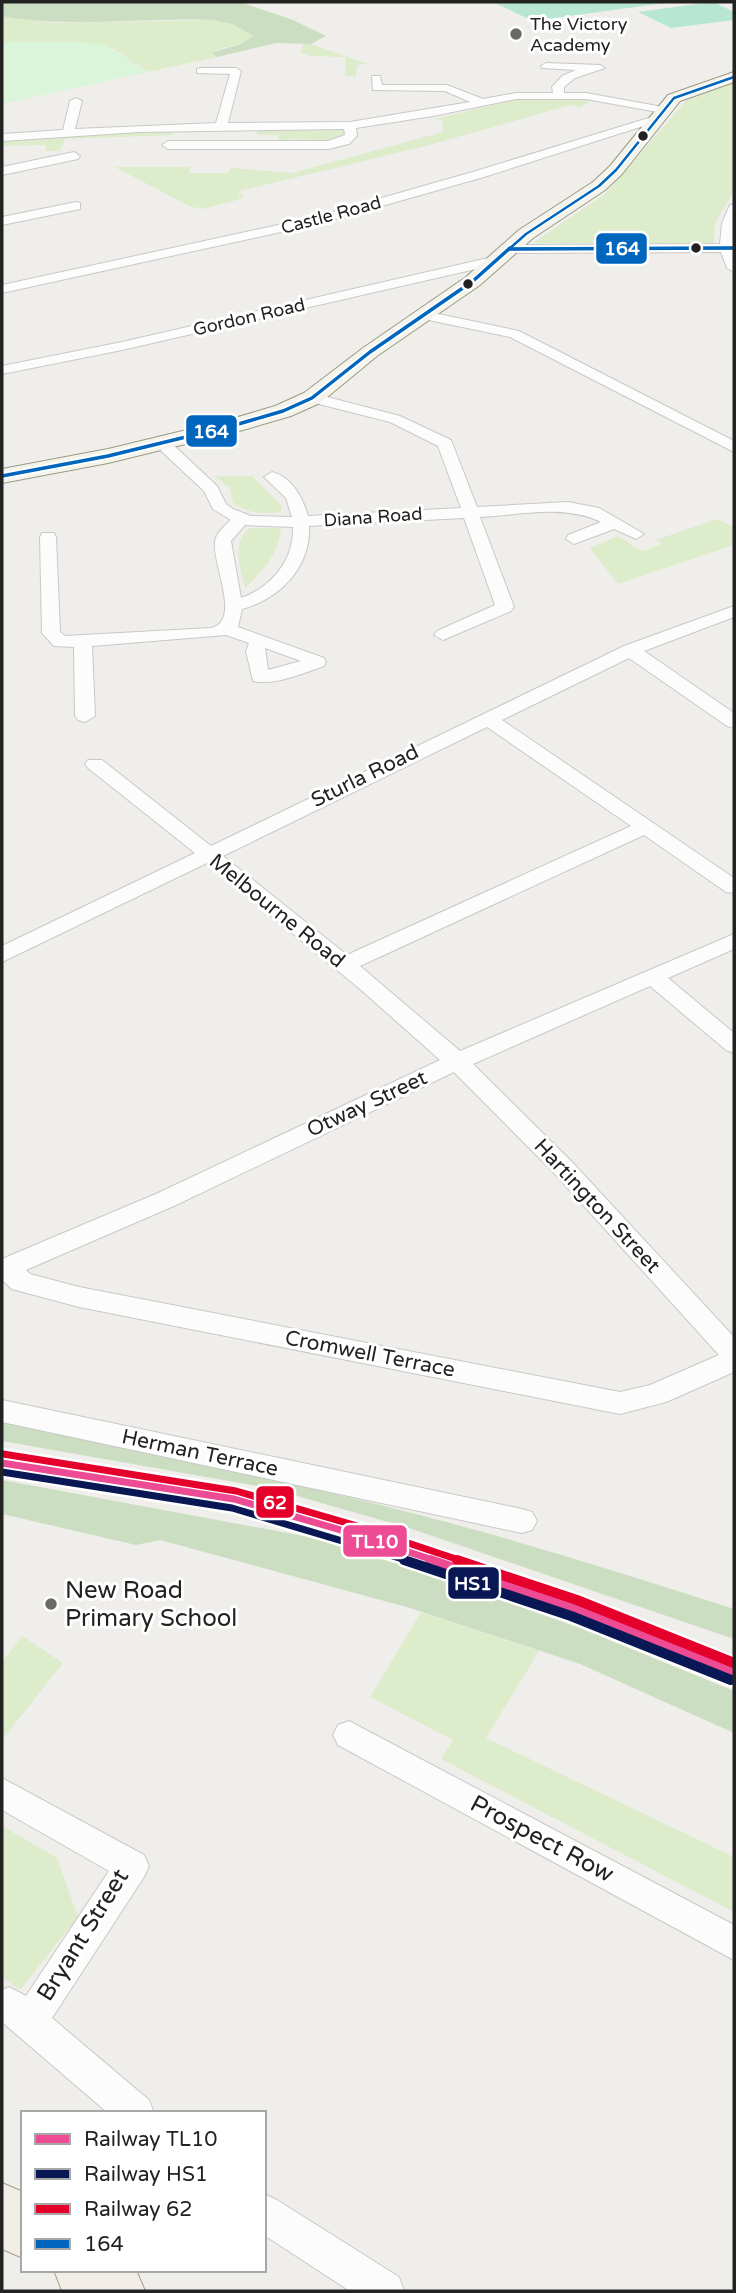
<svg xmlns="http://www.w3.org/2000/svg" width="736" height="2293" viewBox="0 0 736 2293" font-family="'Varela Round',sans-serif">
	<style>
		.grass { fill: #ddeccb }
		.forest { fill: #cbdec1 }
		.park { fill: #daf5da }
		.pitch { fill: #b7e6d2 }
		.lines { fill: none; stroke-linecap: round; stroke-linejoin: round }
		.street-casing { stroke: #c9c8c7; stroke-width: 2 }
		.secondary-casing { stroke: #999a82; stroke-width: 2 }
		.primary-casing { stroke: #a79c86; stroke-width: 2 }
		.street { fill: #fdfcfc; fill-rule: evenodd }
		.secondary { fill: #f4f4ed; fill-rule: evenodd }
		.primary { fill: #f3ede7; fill-rule: evenodd }
		.bus-1-far1-casing { stroke: #fff; stroke-width: 5 }
		.bus-1-casing { stroke: #fff; stroke-width: 7 }
		.bus-1-far1 { stroke: #0065bd; stroke-width: 2.5 }
		.bus-1 { stroke: #0065bd; stroke-width: 3.5 }
		.rail-1-far1-casing { stroke: #fff; stroke-width: 12 }
		.rail-1-casing { stroke: #fff; stroke-width: 15 }
		.rail-2-far1-casing { stroke: #fff; stroke-width: 12 }
		.rail-2-casing { stroke: #fff; stroke-width: 15 }
		.rail-3-far1-casing { stroke: #fff; stroke-width: 12 }
		.rail-3-casing { stroke: #fff; stroke-width: 15 }
		.rail-1-far1 { stroke: #ee4b95; stroke-width: 7 }
		.rail-1 { stroke: #ee4b95; stroke-width: 10 }
		.rail-2-far1 { stroke: #091855; stroke-width: 7 }
		.rail-2 { stroke: #091855; stroke-width: 10 }
		.rail-3-far1 { stroke: #e4002b; stroke-width: 7 }
		.rail-3 { stroke: #e4002b; stroke-width: 10 }
		.poi-dot { fill: #6a6968; stroke: #fff; stroke-width: 2.5 }
		.bus-dot { fill: #222; stroke: #fff; stroke-width: 2.5 }
		.labels { text-anchor: middle; dominant-baseline: central; stroke-width: 6; stroke-linejoin: round; paint-order: stroke }
		.far-poi-label { font-size: 18px; fill: #222; stroke: #fff; text-anchor: start }
		.far-street-label { font-size: 18px; fill: #222; stroke: #fff }
		.street-label { font-size: 21px; fill: #222; stroke: #fff }
		.near-poi-label { font-size: 24px; fill: #222; stroke: #fff; text-anchor: start }
		.near-street-label { font-size: 24px; fill: #222; stroke: #fff }
		.line-badge { stroke: #fff; stroke-width: 2.5 }
		.badge-label { font-size: 19px; text-anchor: middle; font-weight: bold; fill: #fff }
	</style>
	<rect width="100%" height="100%" fill="#f0eeeb"/>
	<!-- grass -->
	<g class="grass">
		<path d="M2 16 51 23 211 20 232 24 255 36C242 48 223 44 211 54L217 57 148 72 113 49 97 44 2 42Z"/>
		<polygon points="303,43 311,44 368,64 357,65 356,77 345,76 346,57 309,56 309,54 301,54"/>
		<polygon points="734,82 734,191 715,223 714,243 533,243 605,194 687,100"/>
		<polygon points="521,98 585,98 590,102 579,108 571,105 426,146 239,191 239,194 244,194 241,199 202,209 189,206 115,167 190,167 189,173 229,173 231,168 292,173 443,132 442,120 435,119"/>
		<polygon points="337,130 349,132 342,141 289,139 278,143 278,135 257,135 257,131"/>
		<polygon points="175,131 172,135 65,139 60,151 46,151 46,145 2,146 2,141 83,134"/>
		<path d="M214 476H252L282 506 281 512C263 515 248 513 233 503L230 488Z"/>
		<polygon points="717,519 734,527 734,545 618,584 590,548 618,536 642,551 662,544 656,540"/>
		<path d="M250 528H281C279 554 263 571 245 588 240 568 231 543 250 528Z"/>
		<polygon points="421,1612 539,1651 486,1738 734,1857 734,1912 441,1759 453,1740 370,1697"/>
		<polygon points="22,1636 63,1663 2,1740 2,1662"/>
		<polygon points="2,1826 57,1858 78,1917 20,1990 2,1977"/>
	</g>
	<!-- forest -->
	<g class="forest">
		<path d="M2 2H240L293 20 326 36 311 44 276 43 217 57 211 53 241 44 254 36 232 24 211 20C141 17 71 29 2 16Z"/>
		<path d="M2 1417C151 1453 302 1483 450 1523 546 1549 640 1579 734 1609V1639L409 1528 269 1488 2 1441Z"/>
		<polygon points="2,1480 341,1543 580,1628 734,1691 734,1733 580,1664 410,1608 160,1540 136,1545 2,1514"/>
	</g>
	<!-- park -->
	<polygon class="park" points="2,42 81,42 104,45 148,72 2,104"/>
	<!-- pitch -->
	<g class="pitch">
		<polygon points="493,2 672,2 533,21"/>
		<polygon points="713,2 734,12 734,20 671,28 638,12"/>
	</g>
	<g class="lines">
		<!-- street casing -->
		<g class="street-casing">
			<g id="street">
				<polygon points="546,63 600,65 605,68 575,78 564,87 564,93 586,93 663,107 669,110 663,113 586,99 516,99 433,116 356,128 357,136 349,144 328,149 168,149 162,145 168,141 328,141 345,135 344,129 139,132 2,141 2,134 63,130 70,101 76,98 82,101 75,129 216,123 230,74 197,73 197,69 201,68 236,68 241,71 228,123 350,122 470,102 445,91 373,90 372,76 380,76 382,85 447,85 483,99 516,93 553,93 552,87 562,76 576,70 542,68 541,66"/>
				<polygon points="655,116 659,117 659,121 484,177 322,223 2,293 2,285 315,217 476,171"/>
				<polygon points="74,152 80,156 78,159 2,175 2,167"/>
				<polygon points="76,202 80,203 80,209 2,225 2,217"/>
				<polygon points="734,204 734,272 727,268 721,252 509,253 502,249 509,245 720,244 722,223 730,205"/>
				<polygon points="497,256 502,257 502,263 122,350 2,374 2,366 122,342"/>
				<polygon points="424,311 519,331 734,441 734,452 510,337 419,318 417,315"/>
				<path d="M312 393 400 416 451 440 477 507 568 502 599 508 644 534 636 539 614 529 574 544 566 539 568 535 601 522C565 504 519 515 480 517L514 607 511 611 443 640 434 635 437 631 495 605 464 518 309 526C311 567 280 599 242 609L238 627 324 658 326 662 324 666C303 673 275 686 253 681L246 651 249 643 226 635 92 646 95 716 85 722 78 720 75 716 74 647 54 646 42 633 40 537 42 533H54L56 537 60 632 65 636 211 628C242 621 212 564 215 542 216 533 224 526 231 520L213 509 204 491 156 446 154 443 156 440H168L217 486 226 504 233 509 251 516 292 517 286 498 264 477 272 472C292 477 303 498 308 516L461 508 438 446 390 422 307 401 304 398ZM245 525 293 527C294 561 271 587 241 598L231 541ZM265 648 301 661 268 670Z"/>
				<path d="M734 606V617L644 651 734 713V728L727 726 629 658 502 720 734 878V893L726 892 644 835 360 966 460 1051 734 934V949L668 978 734 1033V1053L726 1050 650 986 473 1064 572 1162 734 1337V1372L666 1402 620 1414 79 1307 12 1289 2 1280V1259L158 1193 440 1060 360 989 207 863 2 962V946L195 853 88 768 85 764 88 760H102L211 846 624 646ZM487 727 631 826 347 955 223 856ZM454 1072 555 1174 719 1355 650 1385 620 1392 79 1287 30 1274 26 1270 176 1205Z"/>
				<polygon points="2,1400 522,1509 532,1512 537,1521 532,1530 522,1533 2,1422"/>
				<polygon points="349,1721 734,1925 734,1960 338,1745 333,1735 338,1725"/>
				<polygon points="2,1778 144,1855 149,1866 144,1877 52,2018 149,2100 154,2113 108,2113 2,2022 2,1990 9,1987 26,1996 109,1871 2,1810"/>
				<polygon points="264,2194 277,2200 399,2277 404,2291 350,2291 264,2235"/>
			</g>
		</g>
		<!-- secondary casing -->
		<g class="secondary-casing">
			<polygon id="secondary" points="734,72 734,82 680,101 622,174 605,190 533,238 480,285 377,356 320,403 291,416 243,430 108,463 2,483 2,469 108,449 228,420 275,406 304,393 363,348 466,277 519,230 593,182 610,166 668,95"/>
		</g>
		<!-- primary casing -->
		<g class="primary-casing">
			<g id="primary">
				<polygon points="2,2183 23,2192 23,2258 2,2249"/>
				<polygon points="54,2270 136,2270 145,2291 62,2291"/>
			</g>
		</g>
		<!-- street -->
		<use href="#street" class="street"/>
		<!-- secondary -->
		<use href="#secondary" class="secondary"/>
		<!-- primary -->
		<use href="#primary" class="primary"/>
		<!-- bus-1-far1 casing -->
		<g class="bus-1-far1-casing">
			<g id="bus-1-far1">
				<polyline points="509,249 734,248"/>
				<polyline points="508,250 526,234 599,186 616,170 674,98 734,77"/>
			</g>
		</g>
		<!-- bus-1 casing -->
		<g class="bus-1-casing">
			<g id="bus-1">
				<polyline points="509,249 734,248"/>
				<polyline points="2,476 108,456 235,425 283,411 312,398 370,352 473,281 510,248"/>
			</g>
		</g>
		<!-- bus-1-far1 -->
		<use href="#bus-1-far1" class="bus-1-far1"/>
		<!-- bus-1 -->
		<use href="#bus-1" class="bus-1"/>
		<!-- rail-1-far1 casing -->
		<g class="rail-1-far1-casing">
			<polyline id="rail-1-far1" points="2,1463 234,1499 351,1533 436,1561"/>
		</g>
		<!-- rail-1 casing -->
		<g class="rail-1-casing">
			<polyline id="rail-1" points="430,1560 574,1608 734,1672"/>
		</g>
		<!-- rail-2-far1 casing -->
		<g class="rail-2-far1-casing">
			<polyline id="rail-2-far1" points="2,1472 232,1508 409,1561"/>
		</g>
		<!-- rail-2 casing -->
		<g class="rail-2-casing">
			<polyline id="rail-2" points="404,1560 571,1616 731,1680"/>
		</g>
		<!-- rail-3-far1 casing -->
		<g class="rail-3-far1-casing">
			<polyline id="rail-3-far1" points="3,1454 236,1491 354,1525 462,1561"/>
		</g>
		<!-- rail-3 casing -->
		<g class="rail-3-casing">
			<polyline id="rail-3" points="457,1560 577,1600 734,1663"/>
		</g>
		<!-- rail-1-far1 -->
		<use href="#rail-1-far1" class="rail-1-far1"/>
		<!-- rail-1 -->
		<use href="#rail-1" class="rail-1"/>
		<!-- rail-2-far1 -->
		<use href="#rail-2-far1" class="rail-2-far1"/>
		<!-- rail-2 -->
		<use href="#rail-2" class="rail-2"/>
		<!-- rail-3-far1 -->
		<use href="#rail-3-far1" class="rail-3-far1"/>
		<!-- rail-3 -->
		<use href="#rail-3" class="rail-3"/>
	</g>
	<!-- markers -->
	<g class="poi-dot">
		<circle cx="516" cy="34" r="7"/>
		<circle cx="51" cy="1604" r="7"/>
	</g>
	<g class="bus-dot">
		<circle cx="643" cy="136" r="6"/>
		<circle cx="696" cy="248" r="6"/>
		<circle cx="468" cy="284" r="6"/>
	</g>
	<g class="labels">
		<!-- far-poi labels -->
		<g class="far-poi-label">
			<text x="530" y="24">The Victory<tspan x="530" dy="21">Academy</tspan></text>
		</g>
		<!-- far-street labels -->
		<g class="far-street-label">
			<text transform="translate(331 215) rotate(-15)">Castle Road</text>
			<text transform="translate(249 317) rotate(-13)">Gordon Road</text>
			<text transform="translate(373 517) rotate(-4)">Diana Road</text>
		</g>
		<!-- street labels -->
		<g class="street-label">
			<text transform="translate(365 776) rotate(-26)">Sturla Road</text>
			<text transform="translate(277 911) rotate(39)">Melbourne Road</text>
			<text transform="translate(367 1104) rotate(-25)">Otway Street</text>
			<text transform="translate(597 1206) rotate(47)">Hartington Street</text>
			<text transform="translate(370 1354) rotate(11)">Cromwell Terrace</text>
			<text transform="translate(200 1453) rotate(12)">Herman Terrace</text>
		</g>
		<!-- near-poi labels -->
		<g class="near-poi-label">
			<text x="65" y="1590">New Road<tspan x="65" dy="28">Primary School</tspan></text>
		</g>
		<!-- near-street labels -->
		<g class="near-street-label">
			<text transform="translate(542 1839) rotate(28)">Prospect Row</text>
			<text transform="translate(83 1935) rotate(-58)">Bryant Street</text>
		</g>
	</g>
	<g class="line-badge">
		<rect x="595" y="232" width="53" height="33" rx="7" fill="#0065bd"/>
		<rect x="185" y="414" width="53" height="34" rx="7" fill="#0065bd"/>
		<rect x="255" y="1485" width="40" height="34" rx="7" fill="#e4002b"/>
		<rect x="342" y="1524" width="66" height="34" rx="7" fill="#ee4b95"/>
		<rect x="447" y="1566" width="53" height="34" rx="7" fill="#091855"/>
	</g>
	<g class="badge-label">
		<text x="622" y="255">164</text>
		<text x="211" y="438">164</text>
		<text x="275" y="1509">62</text>
		<text x="375" y="1548">TL10</text>
		<text x="473" y="1590">HS1</text>
	</g>
	<!-- border -->
	<rect width="736" height="2293" fill="none" stroke="#222222" stroke-width="7"/>
	<!-- legend -->
	<rect x="21" y="2111" width="245" height="161" fill="#ffffff" stroke="#a7a7a7" stroke-width="2"/>
	<rect x="35" y="2134" width="35" height="10" fill="#ee4b95" stroke="#a7a7a7" stroke-width="2"/>
	<text x="84" y="2146" font-size="21" fill="#222222">Railway TL10</text>
	<rect x="35" y="2169" width="35" height="10" fill="#091855" stroke="#a7a7a7" stroke-width="2"/>
	<text x="84" y="2181" font-size="21" fill="#222222">Railway HS1</text>
	<rect x="35" y="2204" width="35" height="10" fill="#e4002b" stroke="#a7a7a7" stroke-width="2"/>
	<text x="84" y="2216" font-size="21" fill="#222222">Railway 62</text>
	<rect x="35" y="2239" width="35" height="10" fill="#0065bd" stroke="#a7a7a7" stroke-width="2"/>
	<text x="84" y="2251" font-size="21" fill="#222222">164</text>
</svg>
